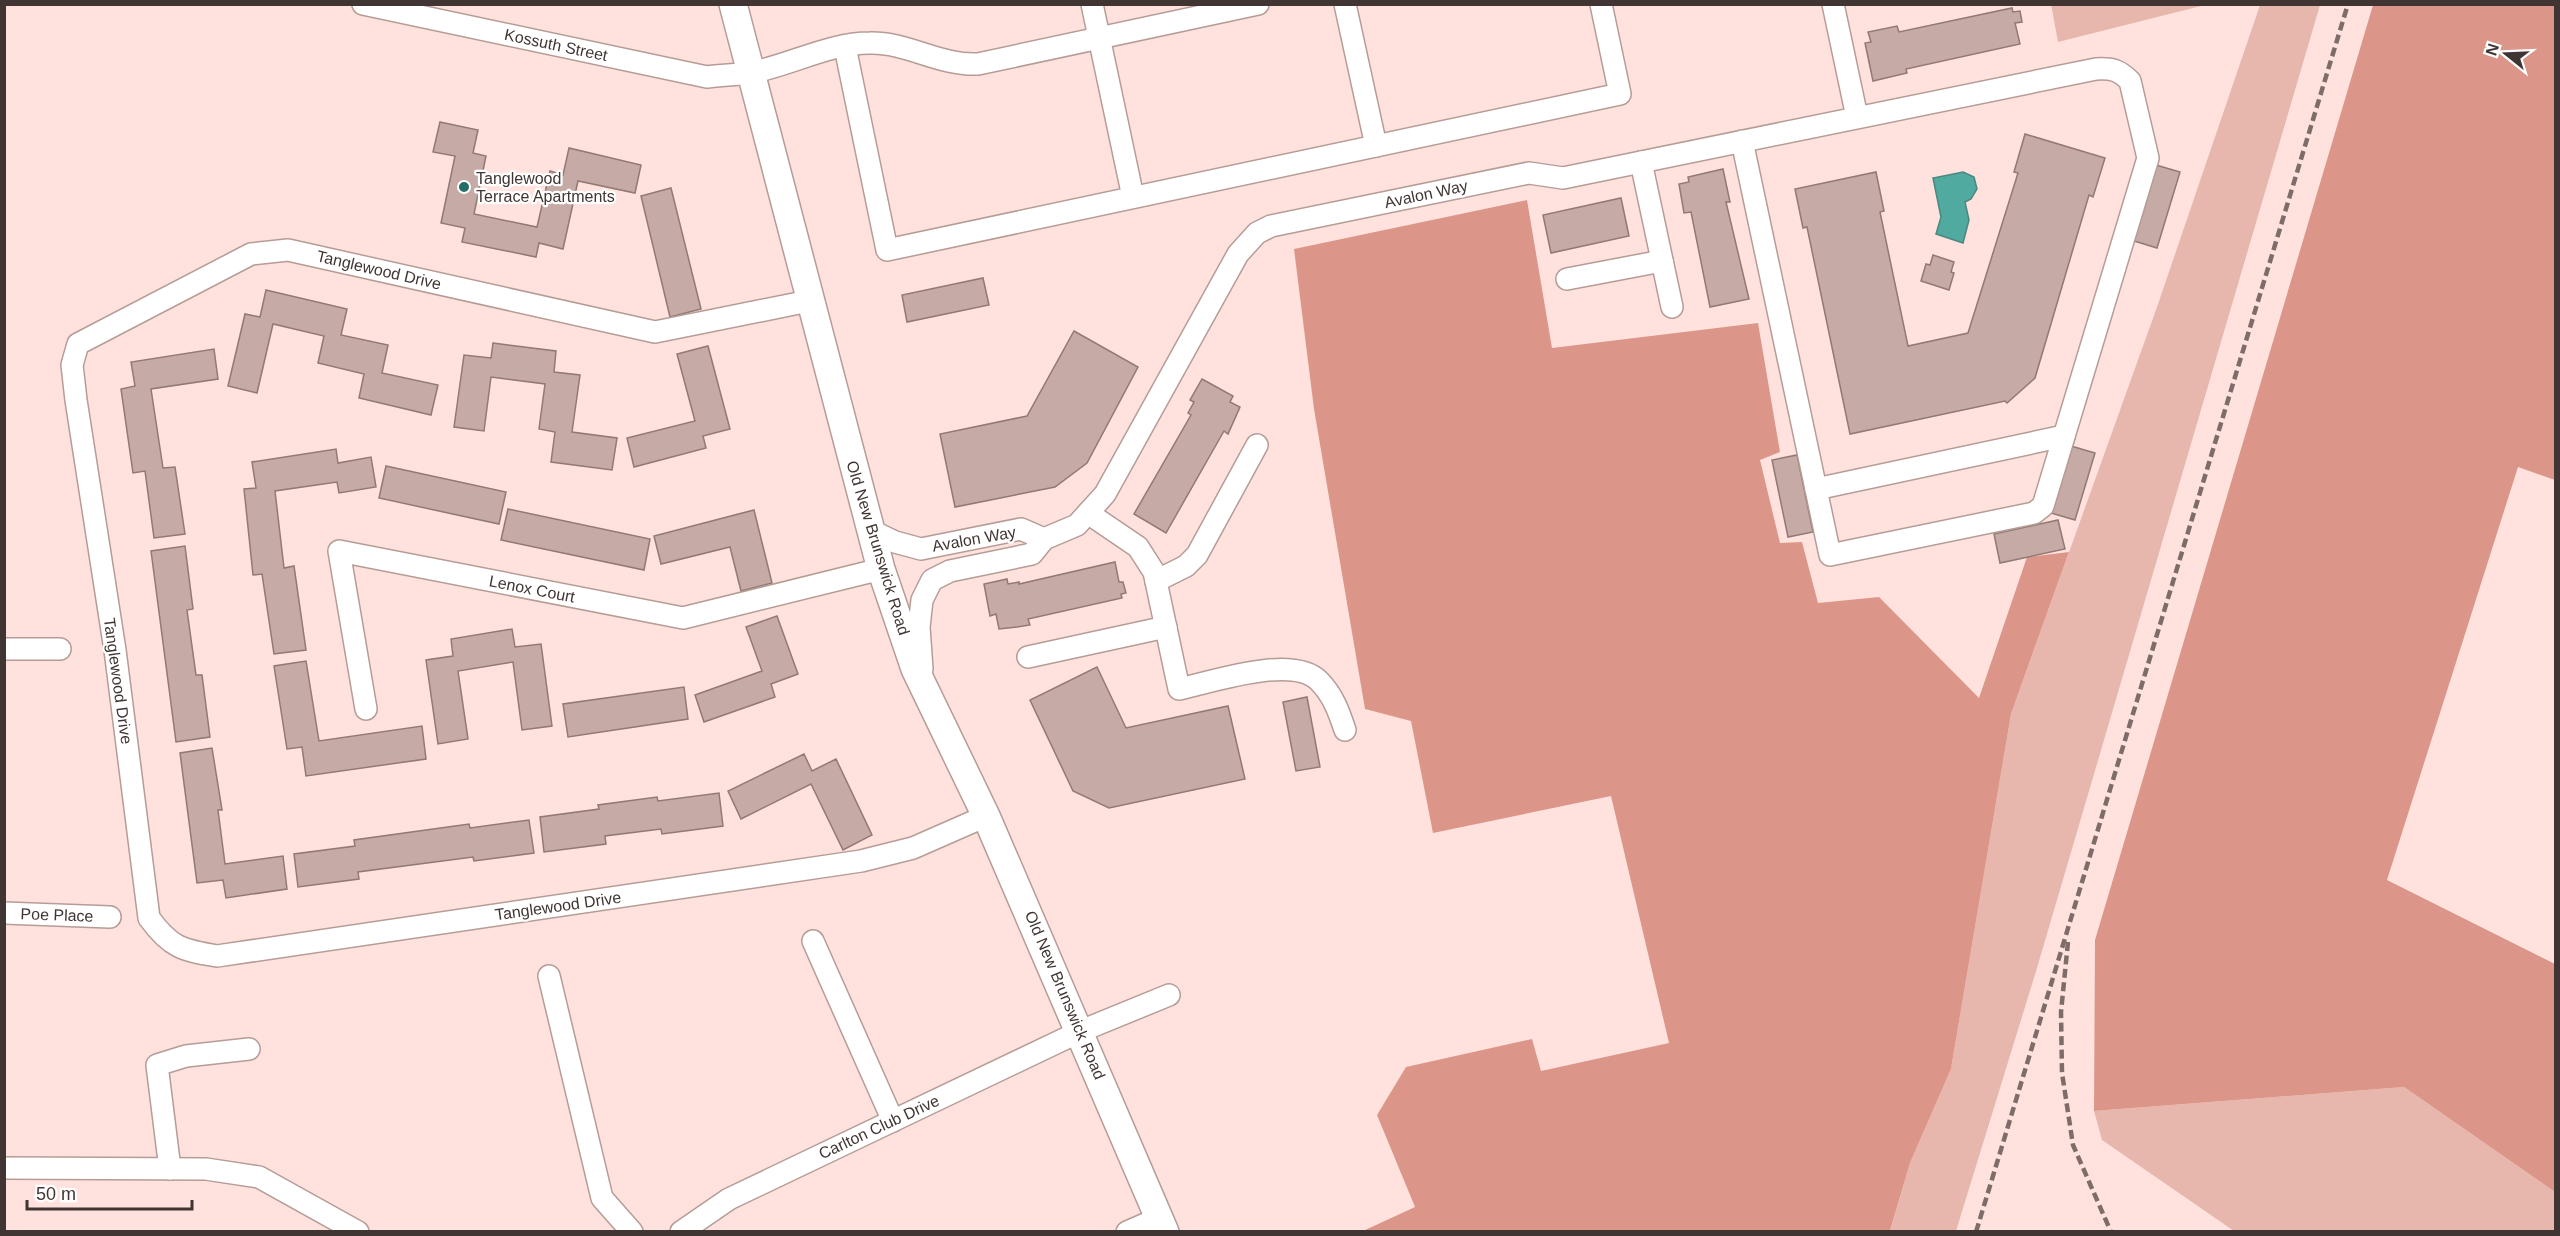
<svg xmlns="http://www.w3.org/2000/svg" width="2560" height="1236" viewBox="0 0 2560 1236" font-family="Arial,sans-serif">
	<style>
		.green { fill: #e7b7ae }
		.forest { fill: #dc9689 }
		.water { fill: #50aa9f; stroke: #4b877f; stroke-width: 1.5 }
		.building { fill: #c5aaa5; stroke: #927974; stroke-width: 1.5 }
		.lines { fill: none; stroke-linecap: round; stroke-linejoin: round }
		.minor-casing { stroke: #b69c96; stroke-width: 24 }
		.major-casing { stroke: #b69c96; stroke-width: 30 }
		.minor { stroke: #fff; stroke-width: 21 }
		.major { stroke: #fff; stroke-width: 27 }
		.rail { stroke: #7d6c69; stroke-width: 4.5; stroke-dasharray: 9 4.5; stroke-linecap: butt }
		.poi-dot { fill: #246d65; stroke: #fff; stroke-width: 2 }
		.labels { text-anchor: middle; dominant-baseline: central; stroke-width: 4.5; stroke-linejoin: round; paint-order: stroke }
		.street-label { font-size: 16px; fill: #403533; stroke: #fff }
		.poi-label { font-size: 16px; fill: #403533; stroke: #fff; text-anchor: start }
	</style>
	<rect width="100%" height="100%" fill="#ffe2dd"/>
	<!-- green -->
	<g class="green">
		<polygon points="2051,4 2205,4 2205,5 2058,42"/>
		<polygon points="2260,5 2320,5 2037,968 1956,1231 1890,1232 1910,1163 1951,1069 2011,714 2157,307"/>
		<polygon points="2404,1087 2555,1192 2555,1231 2234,1231 2102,1140 2094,1111"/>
	</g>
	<!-- forest -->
	<g class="forest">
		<polygon points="2373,5 2555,5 2555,480 2518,467 2387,880 2555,964 2555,1192 2404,1087 2094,1111 2095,940"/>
		<polygon points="1527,200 1552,348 1758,323 1780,452 1760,460 1780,543 1802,542 1818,603 1879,597 1979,698 2027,557 2069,552 2011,714 1951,1069 1910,1163 1890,1231 1363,1231 1415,1207 1377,1115 1406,1067 1532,1039 1541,1071 1669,1043 1611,796 1433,833 1411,721 1365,709 1314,409 1294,249"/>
	</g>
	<!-- water -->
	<polygon class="water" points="1963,172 1974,177 1977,189 1971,199 1965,202 1969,220 1963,243 1936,234 1941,217 1933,178"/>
	<!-- building -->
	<g class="building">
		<polygon points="2012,8 2013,12 2020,11 2022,22 2015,23 2020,44 1906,69 1907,73 1873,81 1865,43 1871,42 1868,32 1897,26 1899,32"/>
		<polygon points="440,122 478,130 473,153 486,156 474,214 537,227 550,171 563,175 569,148 641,165 635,193 578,181 563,249 539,243 536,257 462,242 465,228 441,223 455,156 433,152"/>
		<polygon points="2025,134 2105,158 2093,197 2089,195 2035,378 2007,403 2005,401 1850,434 1807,227 1803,228 1795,189 1876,172 1884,211 1880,212 1908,346 1968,333 2018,173 2014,172"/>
		<polygon points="2156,165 2180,172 2157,248 2134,241"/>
		<polygon points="1723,169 1730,202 1726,202 1749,299 1710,307 1691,212 1684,213 1679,184 1689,182 1688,177"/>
		<polygon points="671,188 701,309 670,317 641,196"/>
		<polygon points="1621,198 1629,236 1551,253 1543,215"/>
		<polygon points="1933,255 1954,262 1951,272 1954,273 1949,290 1921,281 1926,264 1930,265"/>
		<polygon points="983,278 989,305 907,322 902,295"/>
		<polygon points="266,290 347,309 341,335 388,345 382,373 438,385 431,415 359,398 364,374 318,363 324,336 273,324 257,393 228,386 245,314 260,317"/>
		<polygon points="1074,331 1138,367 1087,463 1055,487 955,507 940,434 1027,416"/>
		<polygon points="493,343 556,351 554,372 580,375 572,432 617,438 612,470 551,462 555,432 539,429 545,384 491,377 484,431 454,427 464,355 491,358"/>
		<polygon points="708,346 730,429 703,436 706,448 634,467 627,438 695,421 677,354"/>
		<polygon points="214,349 218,379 151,389 163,468 175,467 185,534 154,538 145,471 133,473 121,389 135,386 131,362"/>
		<polygon points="1202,379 1233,396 1230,402 1240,407 1228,434 1224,431 1166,533 1134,514 1191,415 1188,413 1194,402 1190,400"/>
		<polygon points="2071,446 2095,453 2075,520 2051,513"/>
		<polygon points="336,449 338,463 371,457 376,487 339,493 337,482 275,491 284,568 294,566 306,650 274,654 262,574 253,575 244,489 256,488 252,462"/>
		<polygon points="1797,455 1813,532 1788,537 1772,460"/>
		<polygon points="386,466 506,492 499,524 379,498"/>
		<polygon points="508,509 650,539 644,570 501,540"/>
		<polygon points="754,510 772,583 741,591 730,547 661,564 654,536"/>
		<polygon points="2058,520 2065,549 2000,563 1994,534"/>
		<polygon points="185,546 193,609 187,610 196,675 202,675 210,737 176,742 151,551"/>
		<polygon points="1115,562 1119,582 1123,582 1126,593 1121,594 1122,598 1028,619 1030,625 1017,627 999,629 996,614 990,616 984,584 1007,579 1008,584 1019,582 1019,584"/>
		<polygon points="777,616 798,674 771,684 775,697 704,722 695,695 762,671 746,627"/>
		<polygon points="512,629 515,647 541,644 552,726 522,730 513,662 458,671 468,739 438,744 426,660 453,656 451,639"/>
		<polygon points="306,661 319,741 422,726 426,759 306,776 302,747 287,749 274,666"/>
		<polygon points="1097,667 1126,728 1228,706 1245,779 1109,808 1073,791 1030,700"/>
		<polygon points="684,687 688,719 568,737 563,704"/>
		<polygon points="1307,697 1320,767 1296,771 1283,702"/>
		<polygon points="212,748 222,810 218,810 225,864 283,856 287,889 226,898 223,880 197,883 180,753"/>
		<polygon points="804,754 812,771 836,759 872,835 843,850 811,784 741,819 728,791"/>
		<polygon points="719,793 723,826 662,834 661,829 605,836 606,844 544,852 540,817 599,809 598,805 657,797 658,801"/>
		<polygon points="529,820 534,853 474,861 473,857 358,872 359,879 298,887 294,854 355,846 354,840 469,824 470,828"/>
	</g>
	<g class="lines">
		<!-- minor casing -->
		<g class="minor-casing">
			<g id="minor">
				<path d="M363 4 707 77C721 75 735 75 749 73 789 66 828 43 870 43 907 42 940 66 978 64L1258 4"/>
				<polyline points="1092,4 1133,197"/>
				<polyline points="1345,4 1376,146"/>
				<polyline points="1833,4 1857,117"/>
				<polyline points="845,47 887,250 1620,94 1601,4"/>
				<polyline points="1641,162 1672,307"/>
				<polyline points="1567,279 1662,261"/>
				<path d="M809 301 655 332 288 250 251 254 78 344 72 365 76 400 115 650 149 918C171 948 182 950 217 956L861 861 913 848 986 816"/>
				<polyline points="1816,489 2064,436"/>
				<path d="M1088 513 1138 547 1154 572 1179 689C1212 682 1293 654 1319 681 1333 695 1339 712 1345 730"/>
				<polyline points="870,530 895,542 921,549 1021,529 1044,539"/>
				<polyline points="1156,581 1186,566 1197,555 1257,445"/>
				<polyline points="4,649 60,649"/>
				<polyline points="1028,657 1166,627"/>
				<path d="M922 669 919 627 922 600 932 580 950 571 1032 554 1044 539 1077 525 1105 494 1238 254 1257 233 1271 226 1529 173 1563 178 2096 69C2112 68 2119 70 2130 81L2148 158 2043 506 2034 513 1830 555 1742 141"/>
				<polyline points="366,709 339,551 683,618 881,569"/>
				<polyline points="4,913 110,917"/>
				<polyline points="813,941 893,1121"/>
				<polyline points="549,976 602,1198 632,1232"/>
				<polyline points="4,1168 206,1169 259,1177 358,1232"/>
				<polyline points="170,1169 157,1065 186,1056 249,1049"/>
				<polyline points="681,1232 729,1199 1081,1031 1169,995"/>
				<polyline points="1127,1232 1159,1218"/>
			</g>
		</g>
		<!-- major casing -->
		<g class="major-casing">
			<polyline id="major" points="733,4 881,569 915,669 986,816 1165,1232"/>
		</g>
		<!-- minor -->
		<use href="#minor" class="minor"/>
		<!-- major -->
		<use href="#major" class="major"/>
		<!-- rail -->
		<g class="rail">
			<polyline points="2068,942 2061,1012 2062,1073 2073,1145 2111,1232"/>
			<polyline points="1976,1232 2348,4"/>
		</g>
	</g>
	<!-- markers -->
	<circle class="poi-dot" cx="464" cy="187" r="6"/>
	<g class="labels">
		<!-- street labels -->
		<g class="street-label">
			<text transform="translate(556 45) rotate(12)">Kossuth Street</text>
			<text transform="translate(1426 194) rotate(-12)">Avalon Way</text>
			<text transform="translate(379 270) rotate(13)">Tanglewood Drive</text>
			<text transform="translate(974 539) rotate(-10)">Avalon Way</text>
			<text transform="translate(878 548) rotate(73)">Old New Brunswick Road</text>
			<text transform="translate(532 589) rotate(11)">Lenox Court</text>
			<text transform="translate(118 681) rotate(82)">Tanglewood Drive</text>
			<text transform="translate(558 906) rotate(-8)">Tanglewood Drive</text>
			<text transform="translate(57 915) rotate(2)">Poe Place</text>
			<text transform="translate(1065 995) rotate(67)">Old New Brunswick Road</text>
			<text transform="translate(879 1127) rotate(-25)">Carlton Club Drive</text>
		</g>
		<!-- poi labels -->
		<g class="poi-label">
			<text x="476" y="178">Tanglewood<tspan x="476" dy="18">Terrace Apartments</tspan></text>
		</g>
	</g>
	<!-- border -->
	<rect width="2560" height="1236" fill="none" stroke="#403533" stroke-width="12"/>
	<!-- north arrow -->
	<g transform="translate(2506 54) rotate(288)" stroke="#ffffff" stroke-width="4.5" paint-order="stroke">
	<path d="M0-4.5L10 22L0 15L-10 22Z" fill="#403533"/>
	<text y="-9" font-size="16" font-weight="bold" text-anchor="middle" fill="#403533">N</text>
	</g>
	<!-- scale -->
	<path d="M27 1200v9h165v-9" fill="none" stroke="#403533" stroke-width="3"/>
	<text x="36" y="1200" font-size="18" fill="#403533" stroke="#ffffff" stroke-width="4.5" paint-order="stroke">50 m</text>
</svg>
